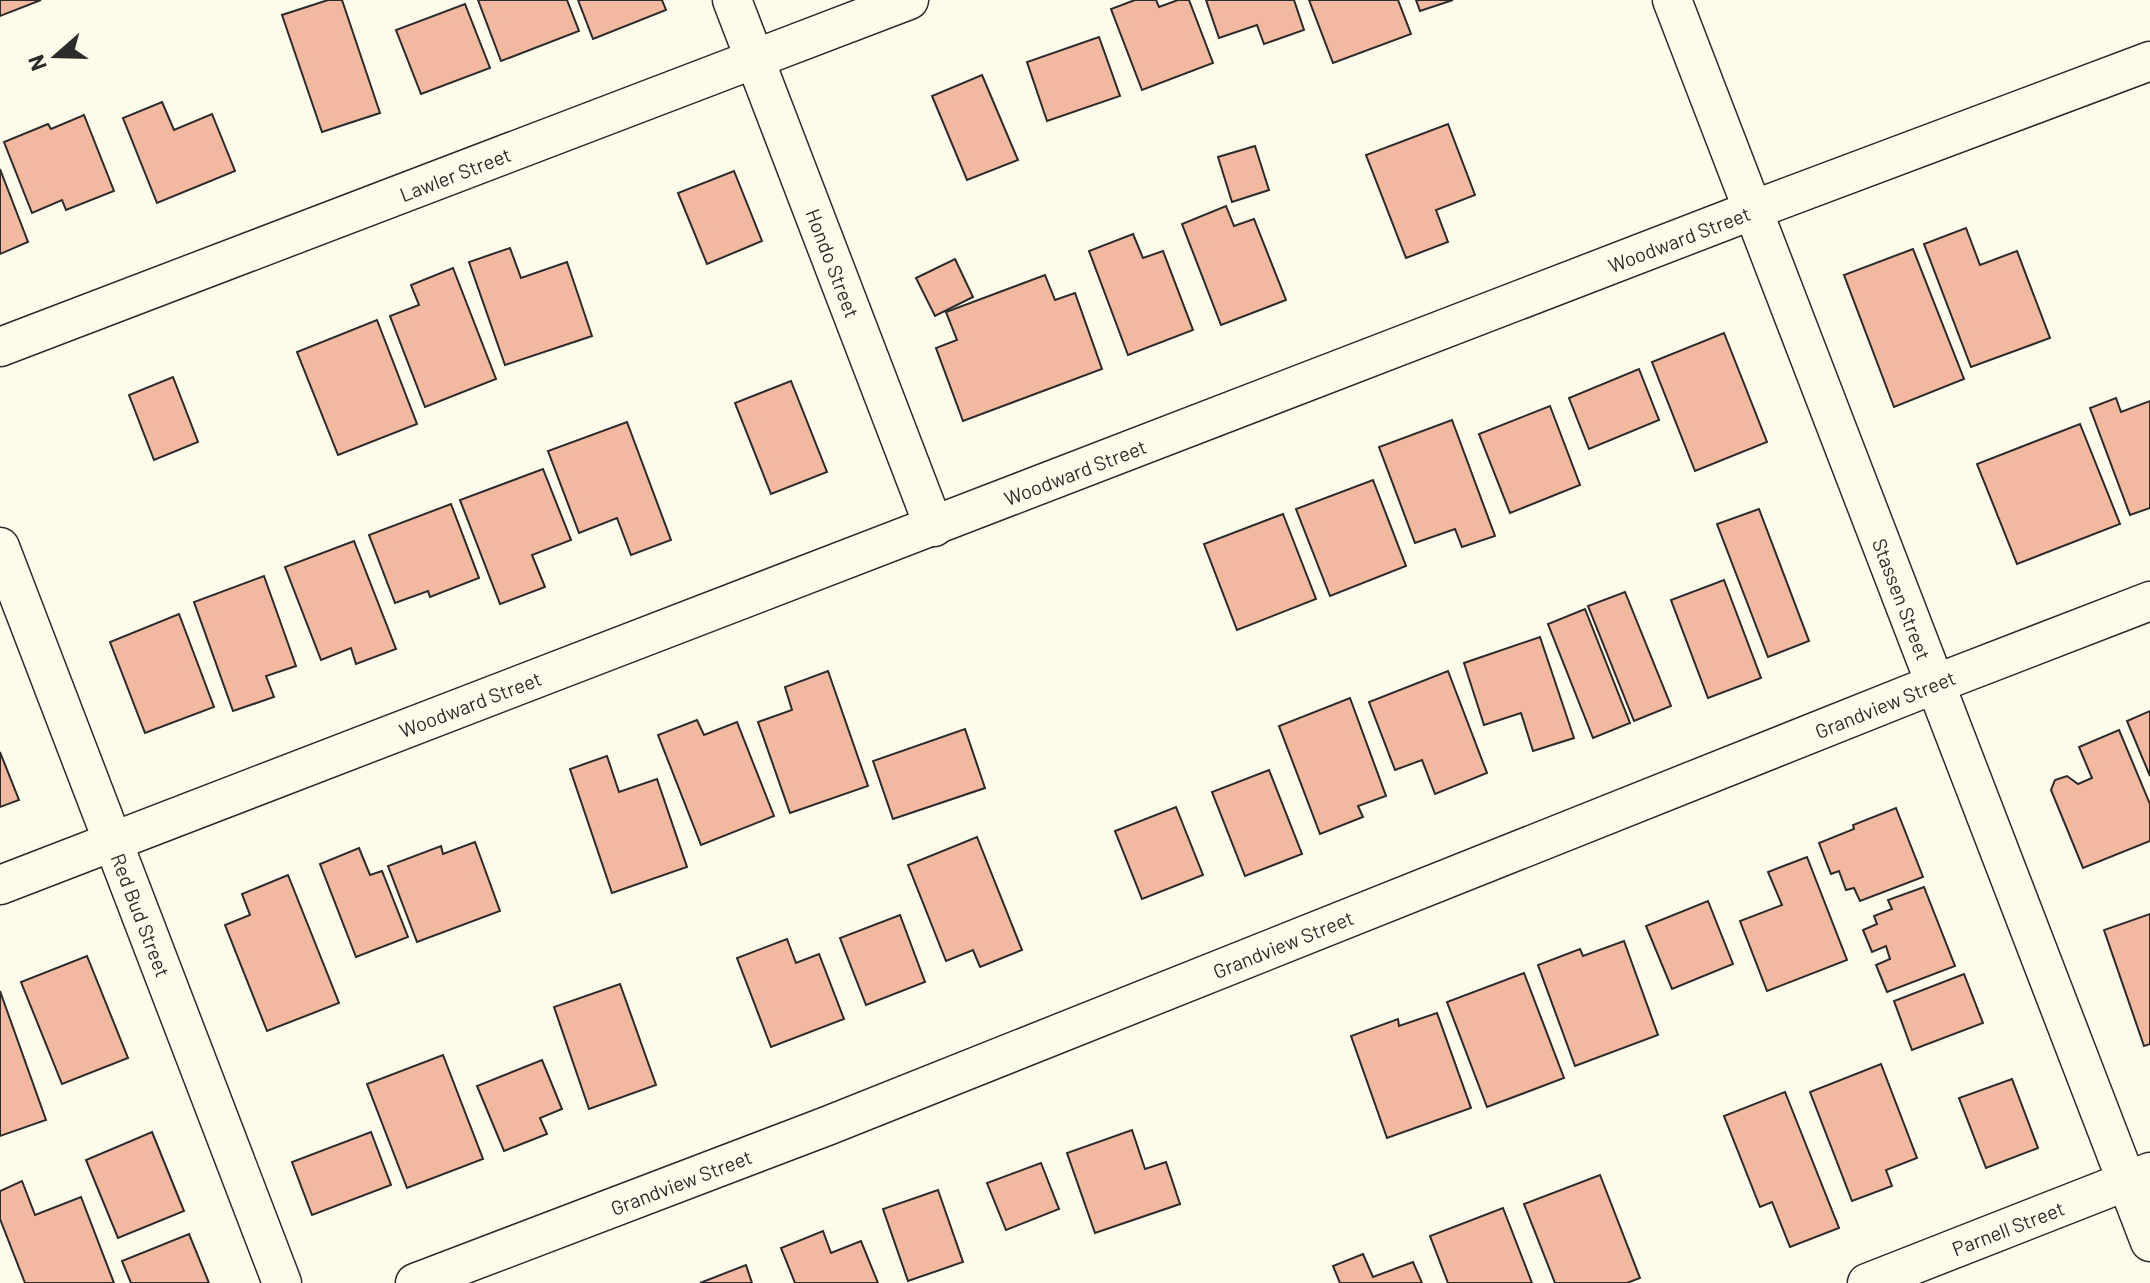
<svg xmlns="http://www.w3.org/2000/svg" width="2150" height="1283" viewBox="0 0 2150 1283" font-family="Barlow,sans-serif">
	<style>
		.building { fill: #f2b8a0; stroke: #2b2b2b; stroke-width: 2 }
		.lines { fill: none; stroke-linecap: round; stroke-linejoin: round }
		.street-casing { stroke: #2b2b2b; stroke-width: 41 }
		.street { stroke: #fdfbea; stroke-width: 38 }
		.labels { text-anchor: middle; dominant-baseline: central; stroke-width: 6; stroke-linejoin: round; paint-order: stroke }
		.street-label { font-size: 20px; fill: #2b2b2b; stroke: #fdfbea }
	</style>
	<rect width="100%" height="100%" fill="#fdfbea"/>
	<!-- building -->
	<g class="building">
		<polygon points="0,0 41,0 0,16"/>
		<polygon points="328,0 342,0 380,113 322,132 282,15"/>
		<polygon points="478,0 567,0 579,31 501,61"/>
		<polygon points="578,0 662,0 666,10 593,39"/>
		<polygon points="1135,0 1156,0 1159,7 1178,0 1189,0 1213,63 1142,90 1111,9"/>
		<polygon points="1206,0 1294,0 1304,30 1264,44 1257,25 1219,38"/>
		<polygon points="1309,0 1398,0 1411,34 1333,63"/>
		<polygon points="1416,0 1453,0 1420,11"/>
		<polygon points="465,4 490,68 421,94 396,30"/>
		<polygon points="1099,37 1120,96 1047,121 1027,62"/>
		<polygon points="982,75 1018,160 967,180 932,96"/>
		<polygon points="162,102 174,130 212,114 235,171 157,203 123,118"/>
		<polygon points="84,115 114,191 66,210 62,200 32,213 4,142 48,124 51,129"/>
		<polygon points="1448,124 1475,195 1436,210 1448,242 1406,258 1366,155"/>
		<polygon points="1255,146 1269,190 1232,202 1218,157"/>
		<polygon points="0,169 28,242 0,254"/>
		<polygon points="734,171 762,241 707,264 678,193"/>
		<polygon points="1226,206 1234,226 1254,219 1286,300 1221,325 1182,224"/>
		<polygon points="1966,228 1980,265 2017,251 2050,338 1971,367 1924,244"/>
		<polygon points="1133,234 1143,258 1163,251 1193,330 1128,355 1089,251"/>
		<polygon points="510,248 521,278 567,262 592,336 505,365 469,262"/>
		<polygon points="1913,249 1964,379 1894,407 1844,275"/>
		<polygon points="955,259 973,297 935,316 916,278"/>
		<polygon points="453,268 496,379 425,407 390,316 419,305 411,285"/>
		<polygon points="1045,275 1055,300 1075,293 1102,369 963,421 936,348 957,340 946,312"/>
		<polygon points="377,320 417,424 338,455 297,352"/>
		<polygon points="1724,333 1767,442 1695,471 1652,362"/>
		<polygon points="1639,369 1659,420 1589,449 1569,398"/>
		<polygon points="173,377 198,442 154,460 129,395"/>
		<polygon points="791,381 827,472 771,494 735,403"/>
		<polygon points="2116,398 2121,412 2150,401 2150,508 2130,515 2090,408"/>
		<polygon points="1550,406 1580,485 1510,513 1479,434"/>
		<polygon points="1452,420 1495,536 1462,547 1455,529 1415,543 1379,447"/>
		<polygon points="627,422 671,540 631,555 617,518 579,533 548,451"/>
		<polygon points="2080,424 2120,524 2017,564 1977,464"/>
		<polygon points="543,469 571,540 532,555 545,587 500,604 460,500"/>
		<polygon points="1373,480 1406,566 1330,596 1296,509"/>
		<polygon points="451,504 479,578 430,597 428,591 395,603 369,535"/>
		<polygon points="1759,509 1809,641 1768,657 1717,524"/>
		<polygon points="1283,514 1316,599 1237,630 1204,544"/>
		<polygon points="354,541 396,649 356,664 351,648 321,660 285,567"/>
		<polygon points="264,576 296,666 266,676 274,697 233,711 194,602"/>
		<polygon points="1724,580 1761,678 1708,698 1671,600"/>
		<polygon points="1625,592 1671,706 1634,721 1588,606"/>
		<polygon points="1585,609 1630,723 1593,738 1548,624"/>
		<polygon points="179,614 214,707 145,733 110,642"/>
		<polygon points="1540,637 1574,738 1533,751 1521,713 1484,725 1464,663"/>
		<polygon points="828,671 868,786 790,813 758,722 792,710 785,687"/>
		<polygon points="1448,671 1487,773 1435,794 1422,760 1395,770 1369,702"/>
		<polygon points="1350,698 1386,796 1358,806 1363,817 1320,834 1279,726"/>
		<polygon points="2150,711 2150,776 2127,721"/>
		<polygon points="697,720 704,735 737,722 774,816 701,845 658,735"/>
		<polygon points="965,729 985,788 893,819 873,761"/>
		<polygon points="2119,730 2150,804 2150,841 2083,868 2051,790 2055,780 2067,776 2078,784 2092,778 2079,747"/>
		<polygon points="0,752 19,800 0,807"/>
		<polygon points="607,756 619,792 657,779 687,867 612,893 570,769"/>
		<polygon points="1269,770 1302,854 1245,876 1212,792"/>
		<polygon points="1176,807 1203,875 1142,899 1115,831"/>
		<polygon points="1896,808 1923,877 1860,901 1854,888 1846,890 1839,871 1831,874 1819,843 1854,829 1853,825"/>
		<polygon points="977,837 1022,950 980,967 973,950 946,961 908,865"/>
		<polygon points="475,842 500,911 417,942 388,866 441,846 443,854"/>
		<polygon points="359,848 370,875 382,871 408,937 356,957 320,864"/>
		<polygon points="1807,857 1847,960 1767,991 1740,921 1782,905 1768,872"/>
		<polygon points="288,875 339,1003 267,1031 225,925 250,915 242,894"/>
		<polygon points="1924,887 1955,966 1887,992 1876,965 1890,959 1886,946 1872,952 1863,930 1877,924 1874,916 1892,909 1888,900"/>
		<polygon points="1708,901 1733,964 1672,989 1646,926"/>
		<polygon points="2150,914 2150,1044 2144,1046 2104,930"/>
		<polygon points="900,915 925,982 866,1005 840,938"/>
		<polygon points="787,939 796,963 819,954 844,1019 771,1047 737,958"/>
		<polygon points="1624,941 1658,1035 1575,1066 1538,965 1580,949 1583,956"/>
		<polygon points="87,956 128,1058 62,1084 21,982"/>
		<polygon points="1524,973 1564,1078 1487,1107 1447,1002"/>
		<polygon points="1964,974 1983,1023 1912,1050 1894,1001"/>
		<polygon points="620,984 656,1085 589,1109 554,1007"/>
		<polygon points="0,991 46,1120 0,1136"/>
		<polygon points="1437,1013 1471,1108 1387,1138 1351,1036 1398,1019 1399,1026"/>
		<polygon points="443,1055 483,1159 407,1188 367,1084"/>
		<polygon points="542,1060 562,1109 540,1118 547,1134 504,1151 477,1086"/>
		<polygon points="1881,1064 1917,1158 1886,1170 1892,1186 1852,1201 1810,1092"/>
		<polygon points="2012,1079 2038,1148 1986,1168 1959,1098"/>
		<polygon points="1785,1092 1839,1228 1790,1247 1772,1202 1760,1207 1724,1116"/>
		<polygon points="1132,1130 1145,1169 1166,1162 1180,1204 1095,1233 1067,1153"/>
		<polygon points="152,1132 184,1211 118,1238 86,1160"/>
		<polygon points="371,1132 391,1185 312,1215 292,1162"/>
		<polygon points="1041,1163 1059,1209 1006,1230 987,1183"/>
		<polygon points="1600,1175 1640,1278 1627,1283 1555,1283 1524,1204"/>
		<polygon points="22,1181 35,1215 81,1197 114,1283 25,1283 0,1219 0,1191"/>
		<polygon points="938,1190 963,1262 908,1281 883,1209"/>
		<polygon points="1503,1208 1532,1283 1448,1283 1430,1236"/>
		<polygon points="823,1231 831,1253 861,1241 878,1283 795,1283 781,1248"/>
		<polygon points="189,1234 209,1283 131,1283 122,1261"/>
		<polygon points="1363,1254 1373,1277 1413,1262 1422,1283 1340,1283 1333,1266"/>
		<polygon points="746,1265 752,1283 700,1283"/>
	</g>
	<g class="lines">
		<!-- street casing -->
		<g class="street-casing">
			<g id="street">
				<polyline points="732,0 934,527"/>
				<polyline points="1672,0 2150,1242"/>
				<polyline points="0,347 909,0"/>
				<polyline points="0,547 282,1283"/>
				<polyline points="0,885 1753,210 2150,61"/>
				<polyline points="415,1283 827,1126 1935,684 2150,601"/>
				<polyline points="1867,1283 2150,1172"/>
			</g>
		</g>
		<!-- street -->
		<use href="#street" class="street"/>
	</g>
	<g class="labels">
		<!-- street labels -->
		<g class="street-label">
			<text transform="translate(455 174) rotate(-21)">Lawler Street</text>
			<text transform="translate(1679 239) rotate(-21)">Woodward Street</text>
			<text transform="translate(833 263) rotate(69)">Hondo Street</text>
			<text transform="translate(1075 472) rotate(-21)">Woodward Street</text>
			<text transform="translate(1902 599) rotate(69)">Stassen Street</text>
			<text transform="translate(470 704) rotate(-21)">Woodward Street</text>
			<text transform="translate(1885 704) rotate(-22)">Grandview Street</text>
			<text transform="translate(141 915) rotate(69)">Red Bud Street</text>
			<text transform="translate(1283 944) rotate(-22)">Grandview Street</text>
			<text transform="translate(681 1182) rotate(-21)">Grandview Street</text>
			<text transform="translate(2008 1228) rotate(-21)">Parnell Street</text>
		</g>
	</g>
	<!-- north arrow -->
	<g transform="translate(56 56) rotate(250)" stroke="#fdfbea" stroke-width="6" paint-order="stroke">
	<path d="M0-6L14 30L0 20L-14 30Z" fill="#2b2b2b"/>
	<text y="-12" font-size="22" font-weight="bold" text-anchor="middle" fill="#2b2b2b">N</text>
	</g>
</svg>
